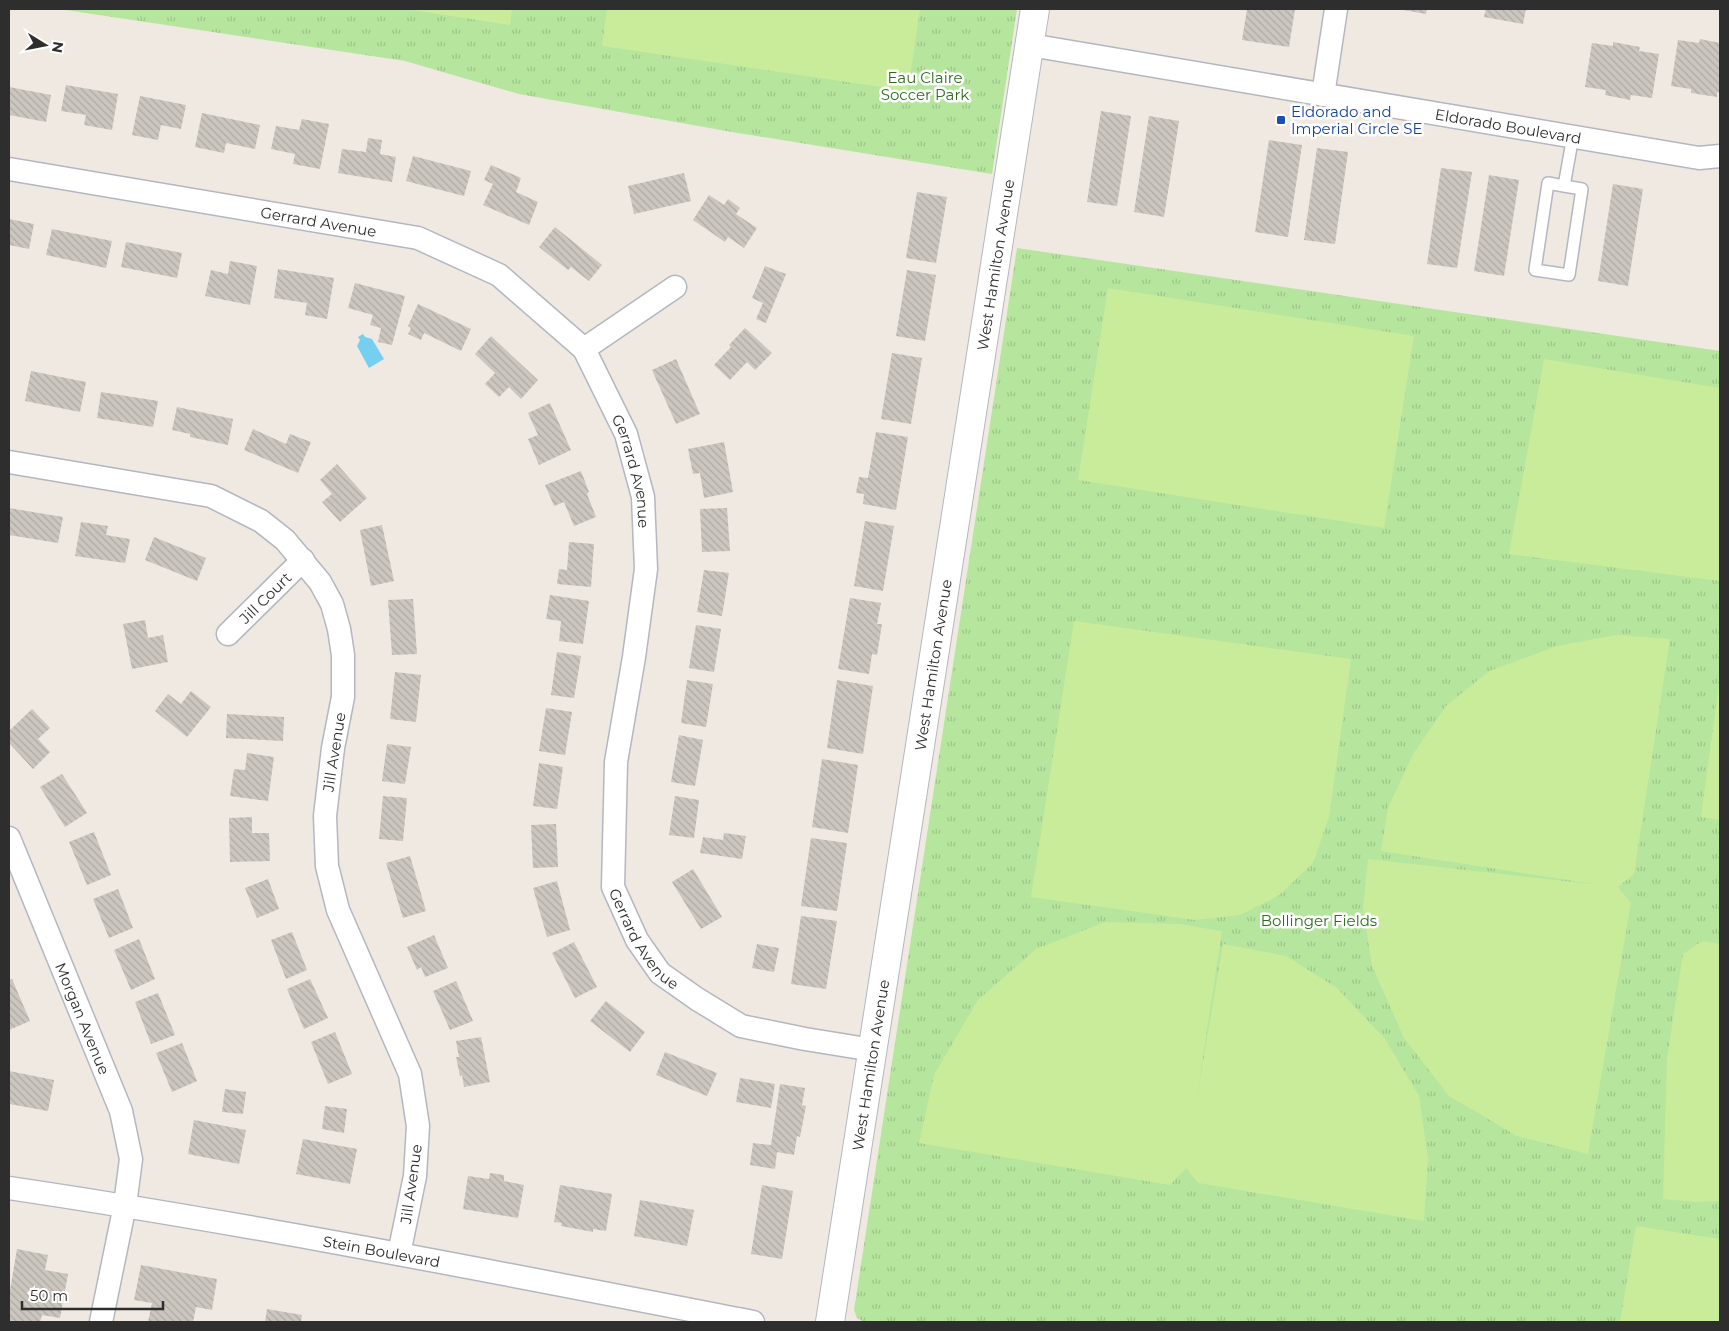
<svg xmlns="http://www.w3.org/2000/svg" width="1729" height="1331" viewBox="0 0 1729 1331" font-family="Montserrat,sans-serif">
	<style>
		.park { fill: url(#park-tufts) }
		.pitch { fill: #c9ec9a }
		.water { fill: #75cff0 }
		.building { fill: url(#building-back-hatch) }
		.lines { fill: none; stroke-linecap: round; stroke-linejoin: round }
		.service-casing { stroke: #b4b7c1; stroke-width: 14 }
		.minor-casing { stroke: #b4b7c1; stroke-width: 25 }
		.tertiary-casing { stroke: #b4b7c1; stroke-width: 30 }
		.service { stroke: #fff; stroke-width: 11 }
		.minor { stroke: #fff; stroke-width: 22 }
		.tertiary { stroke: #fff; stroke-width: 28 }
		.transit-dot { fill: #1a4fb4; stroke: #fff; stroke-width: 2 }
		.labels { text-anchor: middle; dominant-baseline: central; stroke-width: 5; stroke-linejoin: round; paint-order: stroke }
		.park-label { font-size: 15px; fill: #2c6e1b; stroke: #fff }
		.transit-label { font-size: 15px; fill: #164399; stroke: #fff; text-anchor: start }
		.street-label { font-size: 15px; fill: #2e2e2e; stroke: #fff }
	</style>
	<defs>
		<pattern id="park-tufts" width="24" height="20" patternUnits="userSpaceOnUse" patternTransform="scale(1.25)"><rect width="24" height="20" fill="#b6e59e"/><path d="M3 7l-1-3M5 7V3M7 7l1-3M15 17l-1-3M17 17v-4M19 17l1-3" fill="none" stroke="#9dc588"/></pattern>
		<pattern id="building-back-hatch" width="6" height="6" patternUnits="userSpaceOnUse" patternTransform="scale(1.25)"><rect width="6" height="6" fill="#cbc7bf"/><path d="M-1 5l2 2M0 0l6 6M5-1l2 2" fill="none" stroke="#afaba4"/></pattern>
	</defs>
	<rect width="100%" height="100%" fill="#efe9e1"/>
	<!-- park -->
	<g class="park">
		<polygon points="59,9 1017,9 992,174 732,132 519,94 405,61"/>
		<polygon points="1017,248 1720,351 1720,1322 864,1322 857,1318 854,1310"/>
	</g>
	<!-- pitch -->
	<g class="pitch">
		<polygon points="406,9 512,9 510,25"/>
		<polygon points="607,9 920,9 908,91 602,46"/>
		<polygon points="1108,288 1414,336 1384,528 1078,480"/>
		<polygon points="1544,359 1720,388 1720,581 1509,554"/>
		<polygon points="1074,621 1351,659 1329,817 1313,863 1278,896 1240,915 1195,920 1031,897"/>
		<polygon points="1616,635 1670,639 1634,874 1618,887 1631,903 1588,1154 1517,1136 1449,1096 1404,1038 1372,966 1363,908 1368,859 1600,885 1381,851 1388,808 1413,754 1446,706 1489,671 1557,646"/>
		<polygon points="1720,675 1720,820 1701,817"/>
		<polygon points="1105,922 1180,924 1222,931 1195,1109 1223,944 1286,956 1337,988 1385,1039 1419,1096 1428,1159 1424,1221 1198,1183 1186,1168 1170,1185 919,1143 934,1075 978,1000 1036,949"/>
		<polygon points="1702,941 1720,944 1720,1201 1695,1202 1663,1199 1667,1059 1683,954"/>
		<polygon points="1636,1226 1720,1239 1720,1322 1620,1322"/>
	</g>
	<!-- water -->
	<polygon class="water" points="363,334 365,337 372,339 384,359 369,368 357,346 360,340 358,337"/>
	<!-- building -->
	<g class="building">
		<polygon points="1247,9 1295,9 1289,47 1242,40"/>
		<polygon points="1398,9 1427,9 1426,14"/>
		<polygon points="1486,9 1526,9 1523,24 1484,17"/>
		<polygon points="1700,39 1720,43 1720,93 1717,92 1717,97 1691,93 1691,89 1671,86 1678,40 1699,43"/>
		<polygon points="1613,42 1640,47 1639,51 1659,54 1652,98 1631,95 1630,100 1605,95 1606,90 1585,87 1592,43 1613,46"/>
		<polygon points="66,85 118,94 112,130 84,125 86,115 61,111"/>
		<polygon points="9,87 51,95 46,122 9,115"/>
		<polygon points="140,96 186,105 181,129 161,125 158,140 132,135"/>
		<polygon points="1101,111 1131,116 1117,206 1087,202"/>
		<polygon points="202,113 260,125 255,149 226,143 224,153 195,147"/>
		<polygon points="1149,116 1179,121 1164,217 1134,212"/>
		<polygon points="302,119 329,124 320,169 293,164 295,154 271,149 276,126 299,130"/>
		<polygon points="368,138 382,140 380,154 396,157 392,182 338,173 342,149 366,152"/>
		<polygon points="1269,140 1302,145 1288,237 1255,232"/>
		<polygon points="1317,148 1348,152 1335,244 1304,240"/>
		<polygon points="413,156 471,171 464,196 406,181"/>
		<polygon points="491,165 521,178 516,192 538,202 529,225 483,205 493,184 484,180"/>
		<polygon points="1441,168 1472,172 1457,268 1427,264"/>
		<polygon points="684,173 691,201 634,214 628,186"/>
		<polygon points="1489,175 1519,180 1504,276 1474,271"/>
		<polygon points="1613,184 1643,189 1628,286 1598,281"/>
		<polygon points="917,192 947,197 936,263 906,258"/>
		<polygon points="709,195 724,205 728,199 740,208 736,214 757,228 744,248 728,237 725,242 693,220"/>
		<polygon points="9,219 34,224 29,249 9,245"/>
		<polygon points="555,227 602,265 589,281 571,267 568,270 539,247"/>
		<polygon points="52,229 112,241 106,268 46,255"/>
		<polygon points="126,242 182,253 177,278 121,267"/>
		<polygon points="230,261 257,266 250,305 205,296 211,270 228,274"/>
		<polygon points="765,266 786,274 766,323 756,319 763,303 752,298"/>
		<polygon points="278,269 334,278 327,319 305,315 307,303 274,298"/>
		<polygon points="907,270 936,275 925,341 896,336"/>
		<polygon points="355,283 405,296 392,345 378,342 381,328 370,325 373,315 348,308"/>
		<polygon points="418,304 471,329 461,351 424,333 421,340 408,334 411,328 408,326"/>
		<polygon points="745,328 772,353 755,370 747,362 730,380 714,365 731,347 729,345"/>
		<polygon points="491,336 538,380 521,399 509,387 499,397 485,384 495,373 475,354"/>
		<polygon points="892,353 922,358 911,424 881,419"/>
		<polygon points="676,359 700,414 676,424 652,370"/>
		<polygon points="31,371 86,382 80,412 25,401"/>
		<polygon points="101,392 158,401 153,427 97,418"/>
		<polygon points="550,403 571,450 539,465 528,439 538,435 528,413"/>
		<polygon points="177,407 233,419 228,445 190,437 190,434 172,430"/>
		<polygon points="253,429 286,444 290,434 311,442 298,473 244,450"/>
		<polygon points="876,432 908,437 896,510 863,504 864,494 856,493 859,477 868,478"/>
		<polygon points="724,442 733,492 704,498 700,473 693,474 688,449"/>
		<polygon points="337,464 367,498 340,522 322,502 332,494 320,480"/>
		<polygon points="581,471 589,492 587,494 596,517 574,526 564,502 554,506 545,485"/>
		<polygon points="9,508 63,517 58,543 9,535"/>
		<polygon points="727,508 730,551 702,552 700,509"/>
		<polygon points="865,521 894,526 883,591 854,586"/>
		<polygon points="81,522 108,526 106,535 130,539 125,563 75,556"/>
		<polygon points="382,525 394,581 371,586 360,530"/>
		<polygon points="154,537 206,558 197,581 145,560"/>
		<polygon points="569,542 594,544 591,587 557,584 559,569 567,570"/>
		<polygon points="704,570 729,573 722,616 697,612"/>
		<polygon points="550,595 589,601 583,644 559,641 561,621 546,619"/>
		<polygon points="850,598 881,603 877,624 882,624 877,655 872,654 869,674 838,669"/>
		<polygon points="413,599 417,654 392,655 388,600"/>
		<polygon points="145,620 148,638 163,635 168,662 132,669 123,624"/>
		<polygon points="696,625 721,629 714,672 689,668"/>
		<polygon points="557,652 581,656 574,698 551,695"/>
		<polygon points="395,672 421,675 416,722 390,719"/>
		<polygon points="687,680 713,684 706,727 681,723"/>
		<polygon points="837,680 873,686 863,754 827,748"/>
		<polygon points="191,691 211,707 187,737 155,711 168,694 181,704"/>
		<polygon points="546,708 572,712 565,755 539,751"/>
		<polygon points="32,709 50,728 38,739 50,752 33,769 9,743 9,731"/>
		<polygon points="227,714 284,717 283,741 226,738"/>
		<polygon points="679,735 703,740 695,786 671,782"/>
		<polygon points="387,744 411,747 405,784 382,781"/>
		<polygon points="247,753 274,757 268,801 230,796 234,769 245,770"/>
		<polygon points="822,759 858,765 848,833 812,827"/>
		<polygon points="539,763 563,767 557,809 533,806"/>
		<polygon points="62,774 87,813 65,827 40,787"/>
		<polygon points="383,796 407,798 403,841 379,839"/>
		<polygon points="675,796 699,800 694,838 669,835"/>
		<polygon points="252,817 252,833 269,833 270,861 230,862 229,818"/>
		<polygon points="556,824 558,867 533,868 531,825"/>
		<polygon points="94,832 111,875 87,885 69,842"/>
		<polygon points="724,833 746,836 742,859 700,853 703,837 723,840"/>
		<polygon points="811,838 847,843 837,911 801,906"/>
		<polygon points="410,856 426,911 403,918 386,863"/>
		<polygon points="693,869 722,917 701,929 672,882"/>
		<polygon points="268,879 279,909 257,918 245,888"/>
		<polygon points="557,881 570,930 547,937 533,888"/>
		<polygon points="118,889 133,928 109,938 93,899"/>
		<polygon points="801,916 837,921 826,989 791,984"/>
		<polygon points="292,932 307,970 286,979 271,940"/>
		<polygon points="434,935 448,968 425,977 421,967 417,970 407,947"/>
		<polygon points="139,939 155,979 131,990 114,950"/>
		<polygon points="574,942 597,987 575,998 552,953"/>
		<polygon points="757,944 779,948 774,972 752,968"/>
		<polygon points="12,979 30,1021 9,1030 9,980"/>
		<polygon points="310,979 328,1018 304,1029 287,989"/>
		<polygon points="456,981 473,1021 450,1030 433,991"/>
		<polygon points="158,993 175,1035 151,1044 135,1002"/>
		<polygon points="606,1001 645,1032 630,1052 590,1021"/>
		<polygon points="335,1032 352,1074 328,1084 311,1042"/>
		<polygon points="481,1037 490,1082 464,1087 462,1075 460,1076 456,1057 459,1057 456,1041"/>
		<polygon points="182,1043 197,1081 172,1092 156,1053"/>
		<polygon points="665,1052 717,1073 707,1096 656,1075"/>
		<polygon points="9,1071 54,1080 48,1111 9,1104"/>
		<polygon points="740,1078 775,1084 771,1108 736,1102"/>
		<polygon points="780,1084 805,1088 802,1105 806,1106 800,1137 797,1136 794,1155 777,1152 775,1169 750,1165 753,1143 771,1145"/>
		<polygon points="225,1089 246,1092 243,1114 222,1112"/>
		<polygon points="325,1106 347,1109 344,1133 322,1129"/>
		<polygon points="194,1120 246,1130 239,1164 188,1154"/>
		<polygon points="303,1139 357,1149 350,1184 296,1174"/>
		<polygon points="490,1173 504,1175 504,1181 524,1185 518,1218 463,1209 468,1176 489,1179"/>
		<polygon points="560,1185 612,1194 606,1231 593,1229 593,1232 561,1226 562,1223 554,1222"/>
		<polygon points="762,1185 793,1191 782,1259 751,1254"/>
		<polygon points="640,1200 694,1210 687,1246 634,1236"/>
		<polygon points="17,1249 48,1255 45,1270 68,1274 60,1318 42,1315 40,1322 9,1322 9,1296"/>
		<polygon points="141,1265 217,1279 212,1310 196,1307 193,1322 148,1322 152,1303 134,1300"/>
		<polygon points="267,1309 302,1315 301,1322 265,1322"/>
	</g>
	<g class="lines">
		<!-- service casing -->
		<g class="service-casing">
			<polyline id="service" points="1564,186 1582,189 1569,275 1535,270 1548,183 1564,186 1573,136"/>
		</g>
		<!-- minor casing -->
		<g class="minor-casing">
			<g id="minor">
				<path id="s1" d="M1030 45 1699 158 1720 156"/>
				<polyline points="1323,95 1336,9"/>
				<path id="s2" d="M9 169 418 238 499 275 584 349 626 434 643 497 646 569 634 657 616 762 613 887 637 940 660 973 697 999 741 1026 805 1039 873 1050"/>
				<polyline points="584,349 675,287"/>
				<polyline points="9,462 211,496 261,521 285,540 320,582 332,604 339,629 343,655 343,697 333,748 325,816 327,866 338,910 410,1074 418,1126 415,1176 399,1254"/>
				<path id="s3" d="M228 634 303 560"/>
				<path id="s4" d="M9 838 121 1111 131 1159 125 1205 101 1322"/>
				<path id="s5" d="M9 1188C258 1225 505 1274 753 1322"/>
			</g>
		</g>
		<!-- tertiary casing -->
		<g class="tertiary-casing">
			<g id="tertiary">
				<path id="s6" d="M830 1322 1035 9"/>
			</g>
		</g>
		<!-- service -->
		<use href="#service" class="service"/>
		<!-- minor -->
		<use href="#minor" class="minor"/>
		<!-- tertiary -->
		<use href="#tertiary" class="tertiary"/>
	</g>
	<!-- markers -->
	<rect class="transit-dot" x="1276" y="115" width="10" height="10" rx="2.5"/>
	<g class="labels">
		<!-- park labels -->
		<g class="park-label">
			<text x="925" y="77">Eau Claire<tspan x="925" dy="17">Soccer Park</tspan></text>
			<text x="1319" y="920">Bollinger Fields</text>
		</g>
		<!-- transit labels -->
		<g class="transit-label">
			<text x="1291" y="111">Eldorado and<tspan x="1291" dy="17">Imperial Circle SE</tspan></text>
		</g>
		<!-- street labels -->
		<g class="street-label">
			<text stroke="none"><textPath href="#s1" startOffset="485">Eldorado Boulevard</textPath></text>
			<text stroke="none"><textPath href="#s2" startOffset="314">Gerrard Avenue</textPath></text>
			<text stroke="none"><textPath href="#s6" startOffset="1070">West Hamilton Avenue</textPath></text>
			<text stroke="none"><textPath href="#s2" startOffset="749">Gerrard Avenue</textPath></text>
			<text stroke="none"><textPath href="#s3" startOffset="52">Jill Court</textPath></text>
			<text stroke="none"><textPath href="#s6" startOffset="665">West Hamilton Avenue</textPath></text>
			<text transform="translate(334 752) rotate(-81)">Jill Avenue</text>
			<text stroke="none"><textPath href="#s2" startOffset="1230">Gerrard Avenue</textPath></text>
			<text stroke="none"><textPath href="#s4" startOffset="195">Morgan Avenue</textPath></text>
			<text stroke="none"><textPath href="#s6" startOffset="260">West Hamilton Avenue</textPath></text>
			<text transform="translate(411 1184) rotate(-82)">Jill Avenue</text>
			<text stroke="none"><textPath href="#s5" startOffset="378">Stein Boulevard</textPath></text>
		</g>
	</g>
	<!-- border -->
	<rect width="1729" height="1331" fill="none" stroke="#2e2e2e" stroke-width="20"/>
	<!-- north arrow -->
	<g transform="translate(45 45) rotate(100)" stroke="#ffffff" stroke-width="4" paint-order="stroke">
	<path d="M0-4L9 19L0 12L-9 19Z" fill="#2e2e2e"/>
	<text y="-8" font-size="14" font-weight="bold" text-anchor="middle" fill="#2e2e2e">N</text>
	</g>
	<!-- scale -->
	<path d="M22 1301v8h141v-8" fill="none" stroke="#2e2e2e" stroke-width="2.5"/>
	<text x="30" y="1301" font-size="15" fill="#2e2e2e" stroke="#ffffff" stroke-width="4" paint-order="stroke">50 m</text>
</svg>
